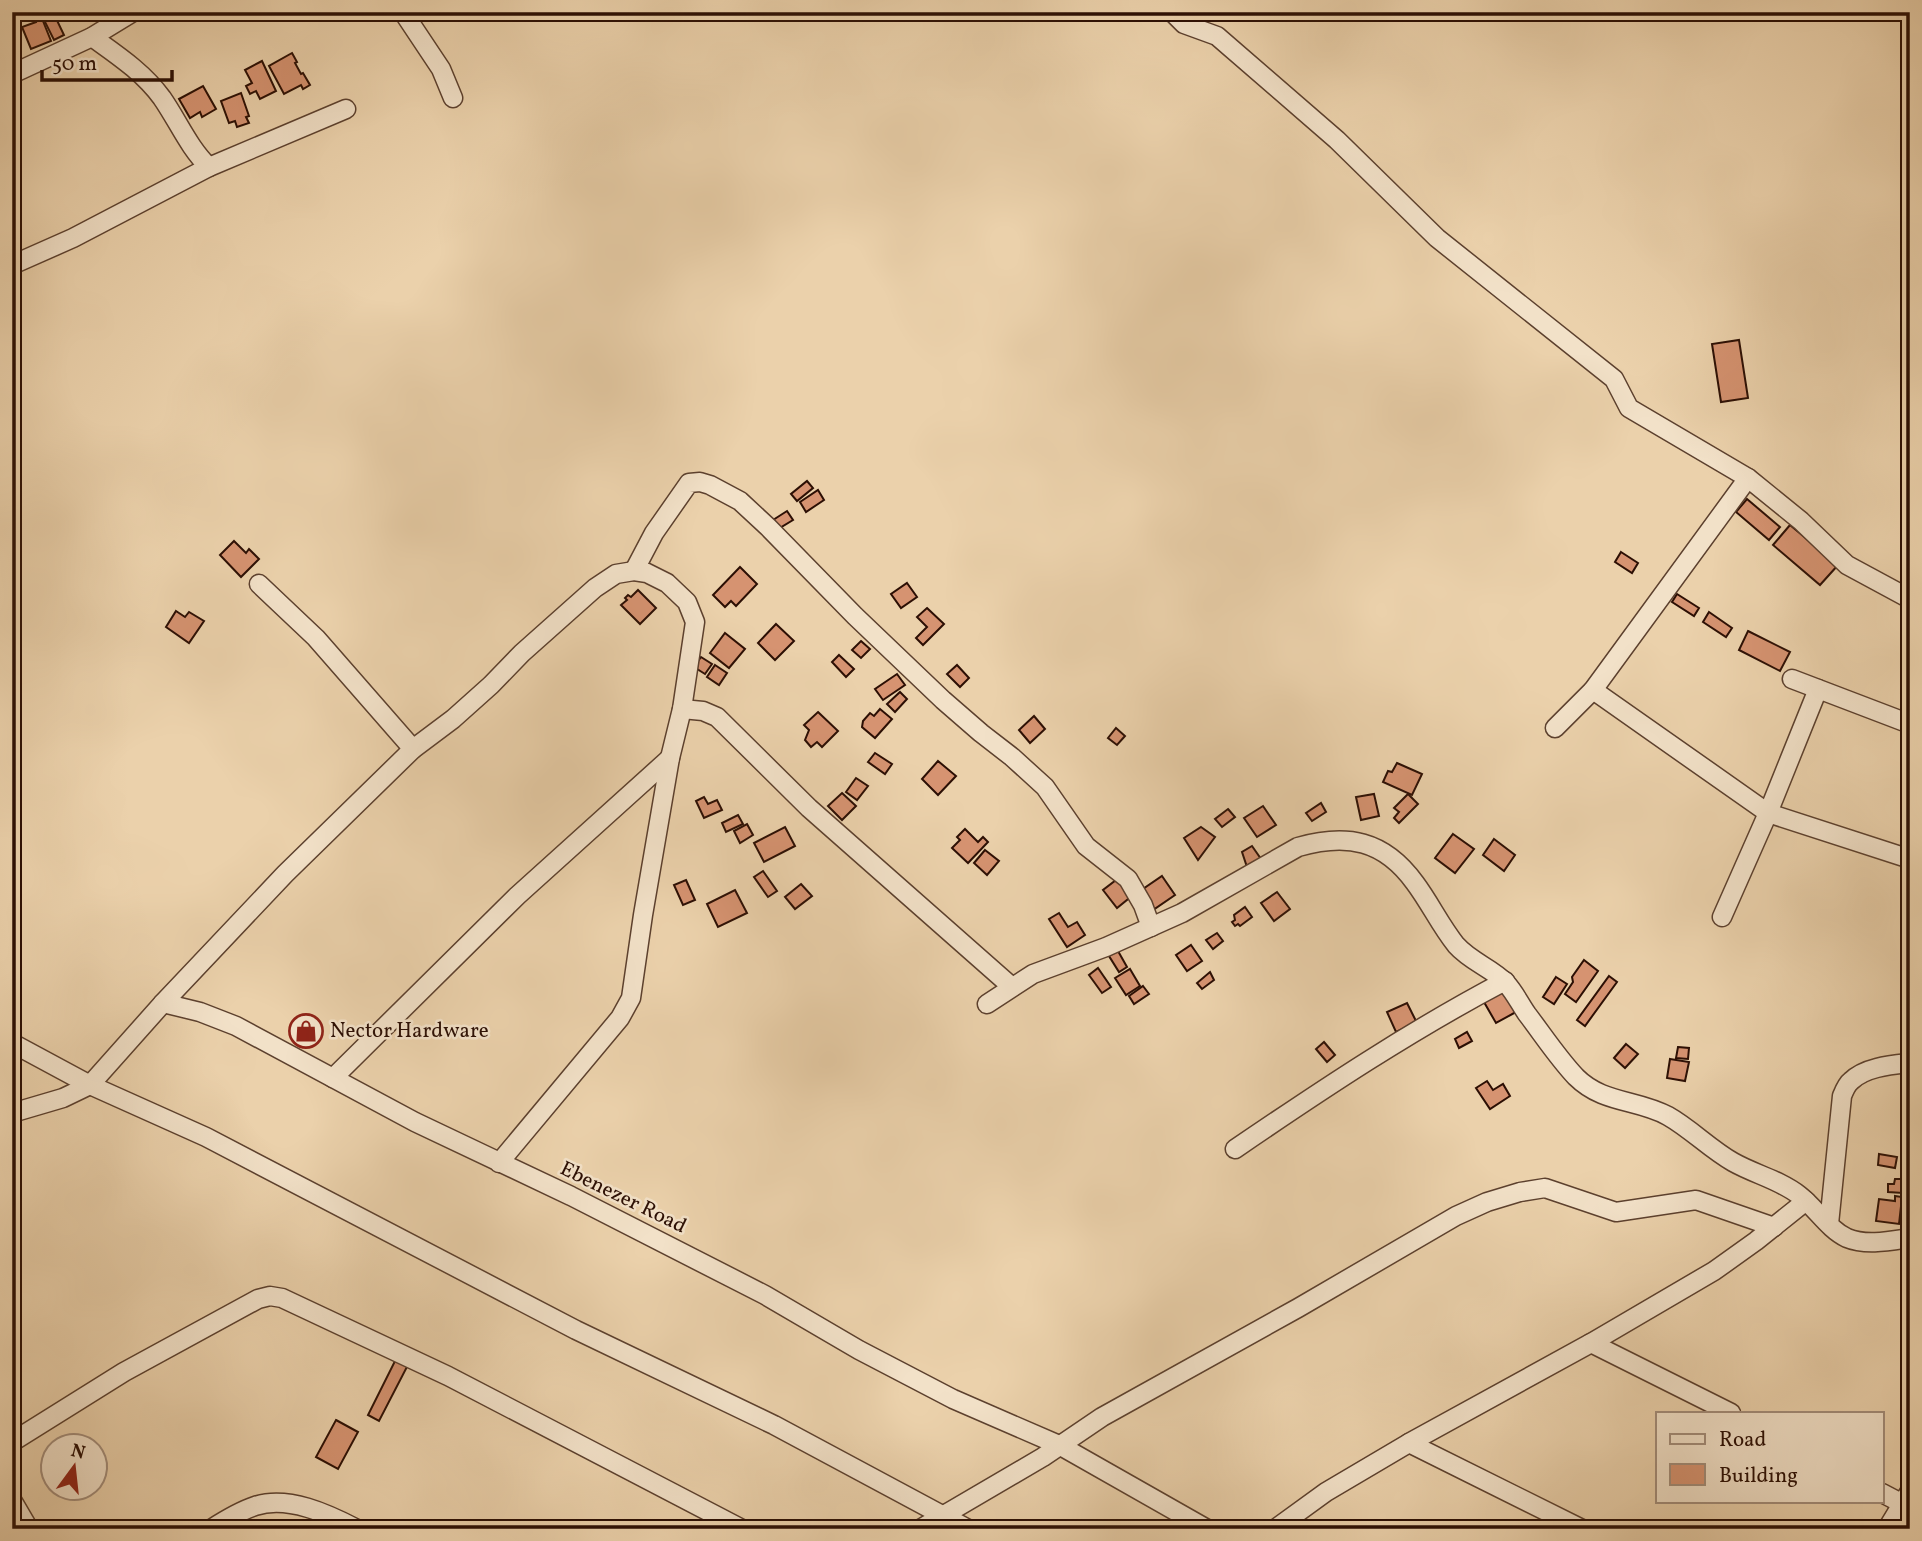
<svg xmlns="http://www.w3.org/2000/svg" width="1922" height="1541" viewBox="0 0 1922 1541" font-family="Vollkorn,serif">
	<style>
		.building { fill: #d69371; stroke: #2c0f04; stroke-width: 2 }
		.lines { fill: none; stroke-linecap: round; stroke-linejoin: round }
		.street-casing { stroke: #5c402e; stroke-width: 21 }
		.street { stroke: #f2e1c8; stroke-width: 18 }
		.labels { text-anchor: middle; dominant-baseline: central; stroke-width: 5; stroke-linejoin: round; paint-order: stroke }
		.poi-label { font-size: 21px; fill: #2c0f04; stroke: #f2e1c8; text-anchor: start }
		.street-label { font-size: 21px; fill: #2c0f04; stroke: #f2e1c8 }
	</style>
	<rect width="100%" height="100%" fill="#ebd1ab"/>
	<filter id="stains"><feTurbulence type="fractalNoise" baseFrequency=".00286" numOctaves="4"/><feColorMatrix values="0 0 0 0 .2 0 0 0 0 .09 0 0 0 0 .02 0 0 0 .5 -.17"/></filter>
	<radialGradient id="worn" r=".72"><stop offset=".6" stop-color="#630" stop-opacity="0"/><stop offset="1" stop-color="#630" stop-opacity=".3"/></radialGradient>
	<!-- building -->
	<g class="building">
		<polygon points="50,12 53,12 64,35 54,40 42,16"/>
		<polygon points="41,16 51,41 31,49 22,27 36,22 35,18"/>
		<polygon points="292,53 297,62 295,63 301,74 303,73 310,85 303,89 301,85 284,94 269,66"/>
		<polygon points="262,61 276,91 260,99 256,91 250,94 246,86 252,83 245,70"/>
		<polygon points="203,86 216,109 202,117 200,112 190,118 179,99"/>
		<polygon points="241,93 249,116 246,117 249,123 237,127 235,121 229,123 221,101"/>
		<polygon points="1739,340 1748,398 1721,402 1712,344"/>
		<polygon points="807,481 813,488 797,501 791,494"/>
		<polygon points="818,490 824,500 806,512 800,502"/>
		<polygon points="1747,499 1780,527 1769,540 1736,512"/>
		<polygon points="787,511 793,520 778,529 773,520"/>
		<polygon points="1790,525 1838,565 1820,585 1773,545"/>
		<polygon points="234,541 246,553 249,549 259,559 241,577 220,555"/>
		<polygon points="1621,552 1638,563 1632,573 1615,562"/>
		<polygon points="740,567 757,584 736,606 731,601 725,607 713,595"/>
		<polygon points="907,583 917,597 901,608 891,594"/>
		<polygon points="638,590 656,608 640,624 621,605 627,600 625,598 628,595 631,597"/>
		<polygon points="1677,594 1699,608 1694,616 1672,602"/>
		<polygon points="927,608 944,624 923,645 916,638 927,627 917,617"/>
		<polygon points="176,611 185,617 189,612 204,621 189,643 166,627"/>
		<polygon points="1709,612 1732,628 1726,637 1703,622"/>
		<polygon points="776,624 794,641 775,660 758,643"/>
		<polygon points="1748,631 1790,652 1780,671 1739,650"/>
		<polygon points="725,633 745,649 729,668 710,653"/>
		<polygon points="861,641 870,649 861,658 852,650"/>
		<polygon points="839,655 854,669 846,677 832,662"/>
		<polygon points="701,657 712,664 705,674 694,667"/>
		<polygon points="715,665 727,673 719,685 707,677"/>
		<polygon points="957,665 969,678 960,687 947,674"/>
		<polygon points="897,674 905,685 883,700 875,689"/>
		<polygon points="900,692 907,699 895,712 887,704"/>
		<polygon points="880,709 892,719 875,738 862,727 863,721 870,713 874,716"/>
		<polygon points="818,712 838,731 822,747 817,742 811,747 805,740 809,730 804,725"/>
		<polygon points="1034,716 1045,729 1030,743 1019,730"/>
		<polygon points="1116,728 1125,736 1117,745 1108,738"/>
		<polygon points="875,753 892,764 885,774 868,762"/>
		<polygon points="938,761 956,776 938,795 922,779"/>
		<polygon points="1397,763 1422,774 1412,795 1383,782 1388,771 1392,772"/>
		<polygon points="856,778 868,786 857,800 846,792"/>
		<polygon points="842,793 856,806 842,820 828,806"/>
		<polygon points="1374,794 1379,816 1361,820 1356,797"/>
		<polygon points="1408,794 1418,804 1399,823 1394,818 1399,812 1394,808"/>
		<polygon points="704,797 708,804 717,800 722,810 704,818 696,801"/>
		<polygon points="1321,803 1326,812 1312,821 1306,813"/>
		<polygon points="1263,806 1276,825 1257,837 1244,818"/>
		<polygon points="1228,809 1235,817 1222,827 1215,819"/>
		<polygon points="738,815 743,824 726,832 722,823"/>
		<polygon points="747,824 753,835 740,843 734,831"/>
		<polygon points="785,827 795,846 764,862 754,843"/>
		<polygon points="1201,827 1215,837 1198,860 1184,838"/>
		<polygon points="965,829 978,842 983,837 988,842 968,863 952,848 960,840 957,837"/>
		<polygon points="1453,834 1474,849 1455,873 1435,858"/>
		<polygon points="1494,839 1515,855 1504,871 1483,855"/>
		<polygon points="1252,846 1261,859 1247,867 1242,852"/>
		<polygon points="985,850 999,861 987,875 974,863"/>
		<polygon points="763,871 777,891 768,897 754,877"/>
		<polygon points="1162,876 1175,895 1153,910 1140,891"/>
		<polygon points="1120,877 1133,895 1117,908 1103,890"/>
		<polygon points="686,880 695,900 683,905 674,885"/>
		<polygon points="801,884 812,896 795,909 785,897"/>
		<polygon points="735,890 747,913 718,927 707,904"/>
		<polygon points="1277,892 1290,909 1274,921 1261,903"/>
		<polygon points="1245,907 1252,917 1240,926 1238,924 1235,926 1232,922 1235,920 1234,915"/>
		<polygon points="1059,913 1068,927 1077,922 1085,935 1067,947 1049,919"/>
		<polygon points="1217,933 1223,941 1213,949 1206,940"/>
		<polygon points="1191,945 1202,961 1187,971 1176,955"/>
		<polygon points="1118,951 1127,967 1119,972 1109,956"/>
		<polygon points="1584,960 1598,971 1576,1002 1565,994 1573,982 1572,977"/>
		<polygon points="1098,968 1111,987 1102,993 1089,975"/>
		<polygon points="1130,969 1140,986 1126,995 1115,978"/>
		<polygon points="1210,972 1214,980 1202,989 1197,983"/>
		<polygon points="1609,976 1617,982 1585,1026 1577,1020"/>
		<polygon points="1556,977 1567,984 1554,1004 1543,997"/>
		<polygon points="1143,986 1149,994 1134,1004 1129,996"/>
		<polygon points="1504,990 1516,1012 1496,1023 1484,1002"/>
		<polygon points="1407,1003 1417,1023 1396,1032 1387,1012"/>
		<polygon points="1467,1032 1472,1041 1459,1048 1455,1039"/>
		<polygon points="1324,1042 1335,1055 1327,1062 1316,1049"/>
		<polygon points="1626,1044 1638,1054 1625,1068 1614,1058"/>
		<polygon points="1678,1047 1689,1048 1688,1059 1676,1058"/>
		<polygon points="1670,1059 1689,1062 1685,1081 1667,1078"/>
		<polygon points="1487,1081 1493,1090 1503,1084 1510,1096 1490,1109 1476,1088"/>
		<polygon points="1879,1154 1897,1157 1895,1168 1878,1165"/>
		<polygon points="1895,1179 1904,1179 1903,1193 1888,1192 1888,1184 1894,1184"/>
		<polygon points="1895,1196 1902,1197 1899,1224 1876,1221 1879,1199 1895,1201"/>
		<polygon points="398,1355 410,1361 379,1421 368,1415"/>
		<polygon points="336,1420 358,1432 338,1469 316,1457"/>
	</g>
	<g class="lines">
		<!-- street casing -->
		<g class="street-casing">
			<g id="street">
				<polyline points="403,12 441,69 453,98"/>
				<polyline points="1172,12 1184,24 1217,36 1337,140 1437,238 1614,379 1629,408 1748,478 1801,521 1847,565 1910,599"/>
				<path d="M92 37C117 55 143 72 162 98 178 121 189 148 209 167"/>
				<polyline points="12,74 92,37 133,12"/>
				<polyline points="12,265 73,238 209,167 346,109"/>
				<polyline points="634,571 654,533 689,483 700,482 710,485 740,501 768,527 855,616 943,700 981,733 1012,757 1045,787 1086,846 1128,879 1143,905 1151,927"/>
				<polyline points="259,584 316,638 413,749"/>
				<polyline points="1792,679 1910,724"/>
				<polyline points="1593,690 1768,813 1910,859"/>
				<polyline points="682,709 703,711 717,717 809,808 1012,987"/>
				<polyline points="1555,728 1593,690 1748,478"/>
				<polyline points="1722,917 1768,813 1818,689"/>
				<polyline points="163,1003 200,1012 236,1026 415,1122 571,1196 765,1295 859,1350 953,1399 1059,1445 1207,1529"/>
				<path d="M987 1004 1033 974 1106 947 1182 913 1298 847C1347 833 1384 840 1415 883 1430 903 1440 925 1456 945 1471 962 1492 968 1506 983 1515 993 1520 1004 1527 1014 1543 1035 1558 1058 1576 1077 1603 1104 1637 1099 1668 1116 1691 1129 1710 1149 1733 1162 1754 1174 1780 1180 1799 1195 1816 1208 1828 1229 1847 1238 1866 1246 1890 1241 1910 1238"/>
				<polyline points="12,1043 90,1085 206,1137 576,1330 774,1425 968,1529"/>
				<polyline points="333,1078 517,896 670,758"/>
				<polyline points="12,1113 63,1098 90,1085 163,1003 285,874 413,749 453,719 491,685 522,653 595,588 616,574 634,571 647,573 667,583 687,602 695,622 682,709 670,758 643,915 631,998 620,1018 499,1163"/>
				<path d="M1235 1149C1323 1089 1410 1031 1505 981"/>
				<path d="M1829 1224 1842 1096C1844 1091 1847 1084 1851 1081 1865 1067 1891 1065 1910 1063"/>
				<polyline points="1591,1343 1731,1413"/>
				<polyline points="12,1442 124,1372 258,1299 270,1296 282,1298 448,1376 742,1529"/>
				<polyline points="1409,1443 1582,1529"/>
				<polyline points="1882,1493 1903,1504"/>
				<polyline points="12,1500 29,1529"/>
				<path d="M211 1529C225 1520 240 1511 255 1506 288 1495 328 1514 357 1529"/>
				<polyline points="920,1529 1043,1457 1102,1417 1298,1308 1456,1216 1487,1202 1520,1192 1545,1188 1616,1212 1696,1200 1774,1227"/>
				<polyline points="1275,1529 1326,1492 1409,1443 1591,1343 1714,1271 1756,1241 1806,1201"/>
				<polyline points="1887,1529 1910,1491"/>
			</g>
		</g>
		<!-- street -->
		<use href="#street" class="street"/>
	</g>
	<!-- icons -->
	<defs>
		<g id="shop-ring" transform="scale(1.75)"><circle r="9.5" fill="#f2e1c8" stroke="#8f2418" stroke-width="1.5"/><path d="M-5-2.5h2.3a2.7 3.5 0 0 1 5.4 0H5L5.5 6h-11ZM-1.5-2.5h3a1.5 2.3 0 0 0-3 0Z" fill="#8f2418"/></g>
	</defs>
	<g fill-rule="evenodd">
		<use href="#shop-ring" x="306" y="1031"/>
	</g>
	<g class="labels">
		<!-- poi labels -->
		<g class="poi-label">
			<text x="330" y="1031">Nector Hardware</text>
		</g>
		<!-- street labels -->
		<g class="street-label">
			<text transform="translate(623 1198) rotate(26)">Ebenezer Road</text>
		</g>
	</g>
	<!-- margin -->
	<rect width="1922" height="1541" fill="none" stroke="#ebd1ab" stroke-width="42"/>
	<rect x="14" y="14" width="1894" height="1513" fill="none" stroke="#2c0f04" stroke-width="3.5"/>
	<rect x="21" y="21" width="1880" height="1499" fill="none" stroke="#2c0f04" stroke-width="2"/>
	<!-- legend -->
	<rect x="1656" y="1412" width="228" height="91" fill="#f2e1c8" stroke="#a38d7a" stroke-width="2"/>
	<rect x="1670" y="1434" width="35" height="10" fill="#f2e1c8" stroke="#a38d7a" stroke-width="2"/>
	<text x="1719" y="1446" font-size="21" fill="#2c0f04">Road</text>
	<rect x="1670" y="1464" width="35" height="21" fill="#d69371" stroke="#a38d7a" stroke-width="2"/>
	<text x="1719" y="1482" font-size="21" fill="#2c0f04">Building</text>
	<!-- north arrow -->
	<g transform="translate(74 1467) rotate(15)"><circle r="33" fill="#f2e1c8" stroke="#a38d7a" stroke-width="2"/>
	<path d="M0-5L12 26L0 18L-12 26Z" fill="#8f2418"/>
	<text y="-10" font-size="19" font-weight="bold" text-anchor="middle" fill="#2c0f04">N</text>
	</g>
	<!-- scale -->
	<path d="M42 70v10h130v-10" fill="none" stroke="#2c0f04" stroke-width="3.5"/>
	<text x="52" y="70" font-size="21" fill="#2c0f04" stroke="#f2e1c8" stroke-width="5" paint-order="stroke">50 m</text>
	<rect width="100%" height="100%" filter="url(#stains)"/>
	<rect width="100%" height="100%" fill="url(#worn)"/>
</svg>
